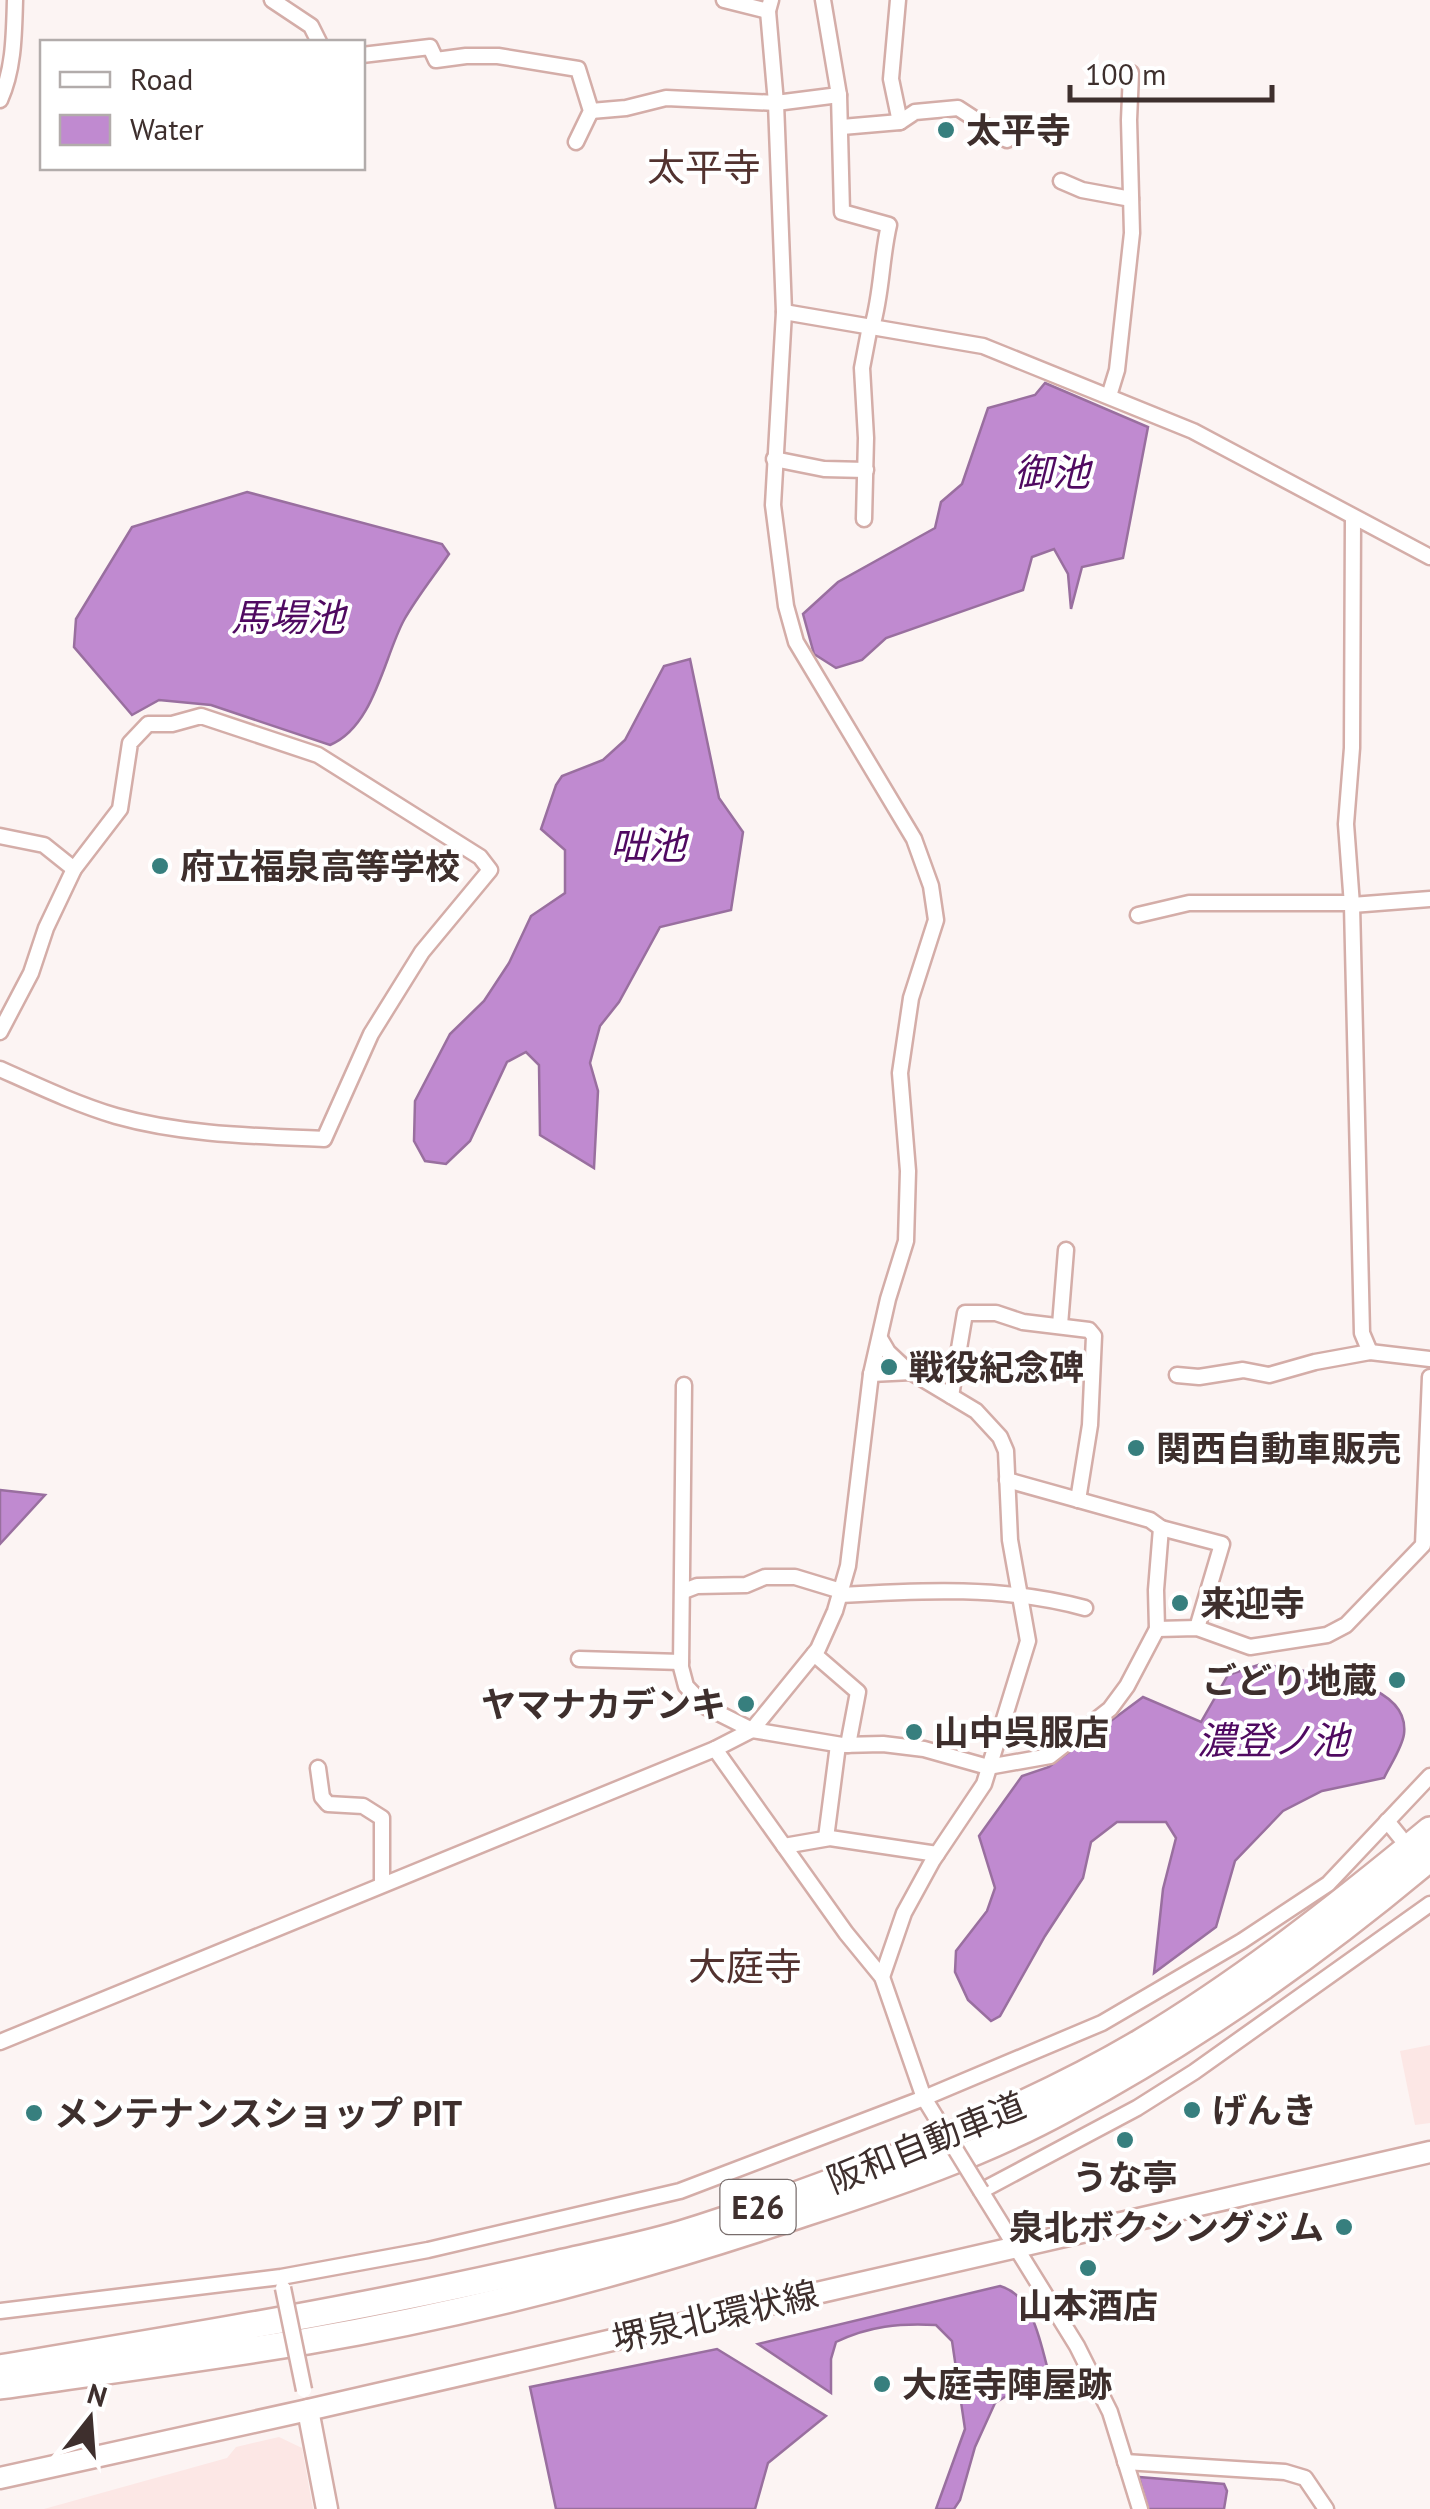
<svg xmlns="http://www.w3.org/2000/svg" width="1430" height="2509" viewBox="0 0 1430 2509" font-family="'PT Sans','Noto Sans JP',sans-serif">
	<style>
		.built { fill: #fce7e5 }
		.water { fill: #c08ad0; stroke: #996f9f; stroke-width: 2.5 }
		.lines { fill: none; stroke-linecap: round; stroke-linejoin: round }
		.street-casing { stroke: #d4ada8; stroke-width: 19 }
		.secondary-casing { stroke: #d4ada8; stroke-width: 25 }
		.highway-casing { stroke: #d4ada8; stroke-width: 30 }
		.street { stroke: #fff; stroke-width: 14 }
		.secondary { stroke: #fff; stroke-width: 20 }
		.highway { stroke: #fff; stroke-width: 25 }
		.street-bridge-casing { stroke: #d4ada8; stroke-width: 19; stroke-linecap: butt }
		.street-bridge { stroke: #fff; stroke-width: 14 }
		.poi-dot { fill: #377f7e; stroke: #fff; stroke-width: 4 }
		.labels { text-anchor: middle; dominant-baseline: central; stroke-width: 8; stroke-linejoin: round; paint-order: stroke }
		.shield { fill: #fff; stroke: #786d6c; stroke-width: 2.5 }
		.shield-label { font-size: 32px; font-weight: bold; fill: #3e2f2d }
		.poi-label { font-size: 35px; font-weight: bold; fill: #3e2f2d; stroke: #fff; text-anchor: start }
		.street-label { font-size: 35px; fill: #3e2f2d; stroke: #fff }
		.neighbourhood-label { font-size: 38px; fill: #52322f; stroke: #fff }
		.water-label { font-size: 38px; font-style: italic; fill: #500a61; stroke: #fff }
	</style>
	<rect width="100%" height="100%" fill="#fcf4f3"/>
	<!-- built -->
	<g class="built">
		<polygon points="1430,2045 1430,2123 1415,2125 1400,2051"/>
		<polygon points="279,2437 302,2448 313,2509 44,2509 227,2458 236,2447"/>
	</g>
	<!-- water -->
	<g class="water">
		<polygon points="1045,383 1148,427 1123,558 1082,567 1071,609 1068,574 1054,549 1032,557 1023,590 886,638 862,660 836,668 814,654 803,614 838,582 935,528 941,502 962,484 988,408 1035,395"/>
		<path d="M247 492 442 544 449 554C434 576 417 597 404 620 384 657 374 727 330 745L211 705 159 700 132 715 74 647 76 619 132 527Z"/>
		<polygon points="690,659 719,798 743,832 731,910 660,927 619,1002 600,1026 590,1063 598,1091 594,1168 540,1135 539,1065 526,1052 507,1062 470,1141 446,1164 425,1161 414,1141 415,1101 450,1034 484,1001 509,963 531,916 565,893 565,850 541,829 556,785 562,776 603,760 625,740 664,666"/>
		<polygon points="0,1490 45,1495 0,1544"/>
		<path d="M1261 1664C1300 1672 1411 1677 1404 1734 1402 1748 1390 1765 1384 1778L1322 1791 1283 1811 1235 1861 1216 1927 1154 1973 1163 1889 1176 1838 1166 1822H1117L1091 1842 1083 1878 1045 1936 1000 2016 991 2021 968 2000 955 1972 956 1951 987 1911 995 1888 979 1836 1022 1776 1049 1767 1143 1697 1201 1722 1228 1675Z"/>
		<path d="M1000 2286C1033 2295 1040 2342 1048 2370L995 2403 975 2447 960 2500 954 2509H936L965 2429 952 2341 936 2325C900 2323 869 2326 836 2342L831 2359V2393L758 2344Z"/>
		<polygon points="717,2349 826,2416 768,2463 755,2509 556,2509 530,2387"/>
		<polygon points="1139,2477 1224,2484 1227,2491 1224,2509 1148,2509"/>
	</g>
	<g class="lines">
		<!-- street casing -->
		<g class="street-casing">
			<g id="street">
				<polyline points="272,0 311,26 319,42"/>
				<polyline points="724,0 768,11"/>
				<path d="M823 0 839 95 842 212 889 225C881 259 882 293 872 327"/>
				<polyline points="898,0 891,79 900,122"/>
				<polyline points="362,55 430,47 436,60 466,56 498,56 578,69 591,111 576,142"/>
				<path d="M0 100C14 69 14 34 15 0"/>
				<polyline points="591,111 626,108 666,98 776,103 839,95"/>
				<polyline points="842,127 900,122 915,112 958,108 1007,140"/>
				<polyline points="1061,181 1082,190 1131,199"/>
				<polyline points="784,312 983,346 1193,431 1430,557"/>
				<polyline points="1109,396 1117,370 1132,233 1129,120 1131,73"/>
				<polyline points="774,459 824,469 866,470"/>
				<polyline points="1353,517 1352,748 1346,824 1352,905 1362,1333 1370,1352"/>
				<polyline points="864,519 866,438 862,368 870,326"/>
				<polyline points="0,836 44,845 74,869"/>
				<polyline points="1352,905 1430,899"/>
				<polyline points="1138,915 1189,903 1352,903"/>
				<path d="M0 1032 31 973 46 928 74 869 120 809 130 743 148 724H172L201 716 318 755 480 857 490 870 422 952 371 1034 324 1139C255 1136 183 1135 116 1116 76 1104 38 1086 0 1069"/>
				<polyline points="1060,1325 1066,1250"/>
				<polyline points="881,1340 888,1352 906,1369 976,1411 1000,1437 1006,1451 1010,1540 1028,1641 984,1784 933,1860 904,1913 882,1977"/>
				<polyline points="871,1374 912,1372"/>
				<polyline points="1177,1375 1199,1377 1243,1370 1269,1375 1315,1362 1370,1352 1430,1359"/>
				<polyline points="684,1385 681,1667 686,1686 706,1707 752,1730 842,1745 883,1744 924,1749 988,1767 1050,1756 1110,1709 1127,1686 1157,1629 1156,1590 1161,1528 1150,1520 1007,1480"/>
				<polyline points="951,1396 965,1313 996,1313 1023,1322 1089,1330 1094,1336 1090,1425 1078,1500"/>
				<polyline points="1161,1528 1222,1544 1197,1628"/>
				<polyline points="684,1591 697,1586 746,1585 765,1577 795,1577 841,1591"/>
				<path d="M840 1595C921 1590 1006 1586 1085 1608"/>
				<polyline points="1157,1629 1197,1628 1250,1647 1327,1635 1346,1625 1423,1545 1430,1377"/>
				<polyline points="814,1654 858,1692 848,1745"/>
				<polyline points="579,1659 681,1662"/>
				<polyline points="715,1749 846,1933 882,1977 924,2098 935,2116"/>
				<polyline points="318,1768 322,1797 328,1804 363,1806 382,1818 382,1884"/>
				<polyline points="1387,1821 1400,1837"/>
				<polyline points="826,1838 838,1745"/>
				<polyline points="784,1846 830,1838 937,1854"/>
				<polyline points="0,2042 715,1749 752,1730 818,1649 835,1611 848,1566 871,1374 888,1299 906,1241 908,1171 900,1073 911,998 936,920 931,886 914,839 796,642 786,606 773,505 784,312 776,103 768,11 771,0"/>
				<polyline points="0,2311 281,2277 428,2250 680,2191 924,2098 1102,2023 1242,1941 1328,1884 1430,1776"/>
				<polyline points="1125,2462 1285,2472 1305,2478 1326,2509"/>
				<polyline points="1140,2509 1110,2412 1077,2346 981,2191 1137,2108 1194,2072 1430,1904"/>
			</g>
		</g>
		<!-- secondary casing -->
		<g class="secondary-casing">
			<g id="secondary">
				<polyline points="308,2410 327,2509"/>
				<polyline points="0,2478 308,2410 1430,2152"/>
			</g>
		</g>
		<!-- highway casing -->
		<g class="highway-casing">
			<g id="highway">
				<path d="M0 2368C180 2338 359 2309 537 2268 584 2257 634 2248 681 2234 748 2213 814 2189 879 2164 969 2129 1058 2091 1141 2042 1244 1980 1338 1906 1430 1830"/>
				<path d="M0 2386C103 2371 206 2358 308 2341 477 2312 643 2268 805 2213 894 2184 983 2154 1065 2109 1196 2039 1317 1953 1430 1858"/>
			</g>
		</g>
		<!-- street -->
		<use href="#street" class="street"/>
		<!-- secondary -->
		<use href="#secondary" class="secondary"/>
		<!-- highway -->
		<use href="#highway" class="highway"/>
		<!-- street-bridge casing -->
		<g class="street-bridge-casing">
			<g id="street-bridge">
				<polyline points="935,2116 981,2191"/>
				<polyline points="283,2288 304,2390"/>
			</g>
		</g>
		<!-- street-bridge -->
		<use href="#street-bridge" class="street-bridge"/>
	</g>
	<!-- markers -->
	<g class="poi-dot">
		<circle cx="946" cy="130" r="10"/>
		<circle cx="160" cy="866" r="10"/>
		<circle cx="889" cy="1367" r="10"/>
		<circle cx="1136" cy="1448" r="10"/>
		<circle cx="1180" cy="1603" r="10"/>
		<circle cx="1397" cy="1680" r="10"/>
		<circle cx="746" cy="1704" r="10"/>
		<circle cx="914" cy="1732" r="10"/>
		<circle cx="1192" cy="2110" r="10"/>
		<circle cx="34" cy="2113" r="10"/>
		<circle cx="1125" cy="2140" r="10"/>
		<circle cx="1344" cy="2227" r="10"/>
		<circle cx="1088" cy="2268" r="10"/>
		<circle cx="882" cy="2384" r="10"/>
	</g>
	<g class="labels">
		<!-- shield labels -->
		<rect class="shield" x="720.5" y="2180" width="75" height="54" rx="8"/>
		<g class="shield-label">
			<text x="758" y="2207">E26</text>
		</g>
		<!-- poi labels -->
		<g class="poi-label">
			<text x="966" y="130">太平寺</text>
			<text x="180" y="866">府立福泉高等学校</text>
			<text x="909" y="1367">戦役紀念碑</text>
			<text x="1156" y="1448">関西自動車販売</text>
			<text x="1200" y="1603">来迎寺</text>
			<text x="1377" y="1680" text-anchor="end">ごどり地蔵</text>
			<text x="726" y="1704" text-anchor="end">ヤマナカデンキ</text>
			<text x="934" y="1732">山中呉服店</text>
			<text x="1212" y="2110">げんき</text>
			<text x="54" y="2113">メンテナンスショップ PIT</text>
			<text x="1125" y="2177" text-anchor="middle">うな亭</text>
			<text x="1324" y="2227" text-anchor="end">泉北ボクシングジム</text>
			<text x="1088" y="2305" text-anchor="middle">山本酒店</text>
			<text x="902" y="2384">大庭寺陣屋跡</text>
		</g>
		<!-- street labels -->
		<g class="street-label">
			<text transform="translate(926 2142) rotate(-22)">阪和自動車道</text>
			<text transform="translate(715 2316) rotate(-13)">堺泉北環状線</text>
		</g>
		<!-- neighbourhood labels -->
		<g class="neighbourhood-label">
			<text x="704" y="166">太平寺</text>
			<text x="745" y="1965">大庭寺</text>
		</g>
		<!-- water labels -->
		<g class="water-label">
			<text x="1052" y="471">御池</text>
			<text x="288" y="616">馬場池</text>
			<text x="648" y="844">咄池</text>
			<text x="1273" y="1739">濃登ノ池</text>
		</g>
	</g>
	<!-- legend -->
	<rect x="40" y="40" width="325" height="130" fill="#ffffff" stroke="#b2acab" stroke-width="2.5"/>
	<rect x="60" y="72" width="50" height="15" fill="#ffffff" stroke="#b2acab" stroke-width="2.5"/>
	<text x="130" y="90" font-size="30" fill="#3e2f2d">Road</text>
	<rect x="60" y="115" width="50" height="30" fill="#c08ad0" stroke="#b2acab" stroke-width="2.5"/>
	<text x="130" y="140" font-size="30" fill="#3e2f2d">Water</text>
	<!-- north arrow -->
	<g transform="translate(90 2419) rotate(17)" stroke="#ffffff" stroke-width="8" paint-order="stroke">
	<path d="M0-8L18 38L0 25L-18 38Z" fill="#3e2f2d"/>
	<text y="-15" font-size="28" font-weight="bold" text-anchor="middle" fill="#3e2f2d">N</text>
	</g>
	<!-- scale -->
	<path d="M1070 85v15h202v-15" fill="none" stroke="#3e2f2d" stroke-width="5"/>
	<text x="1085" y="85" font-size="30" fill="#3e2f2d" stroke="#ffffff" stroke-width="8" paint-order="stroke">100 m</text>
</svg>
